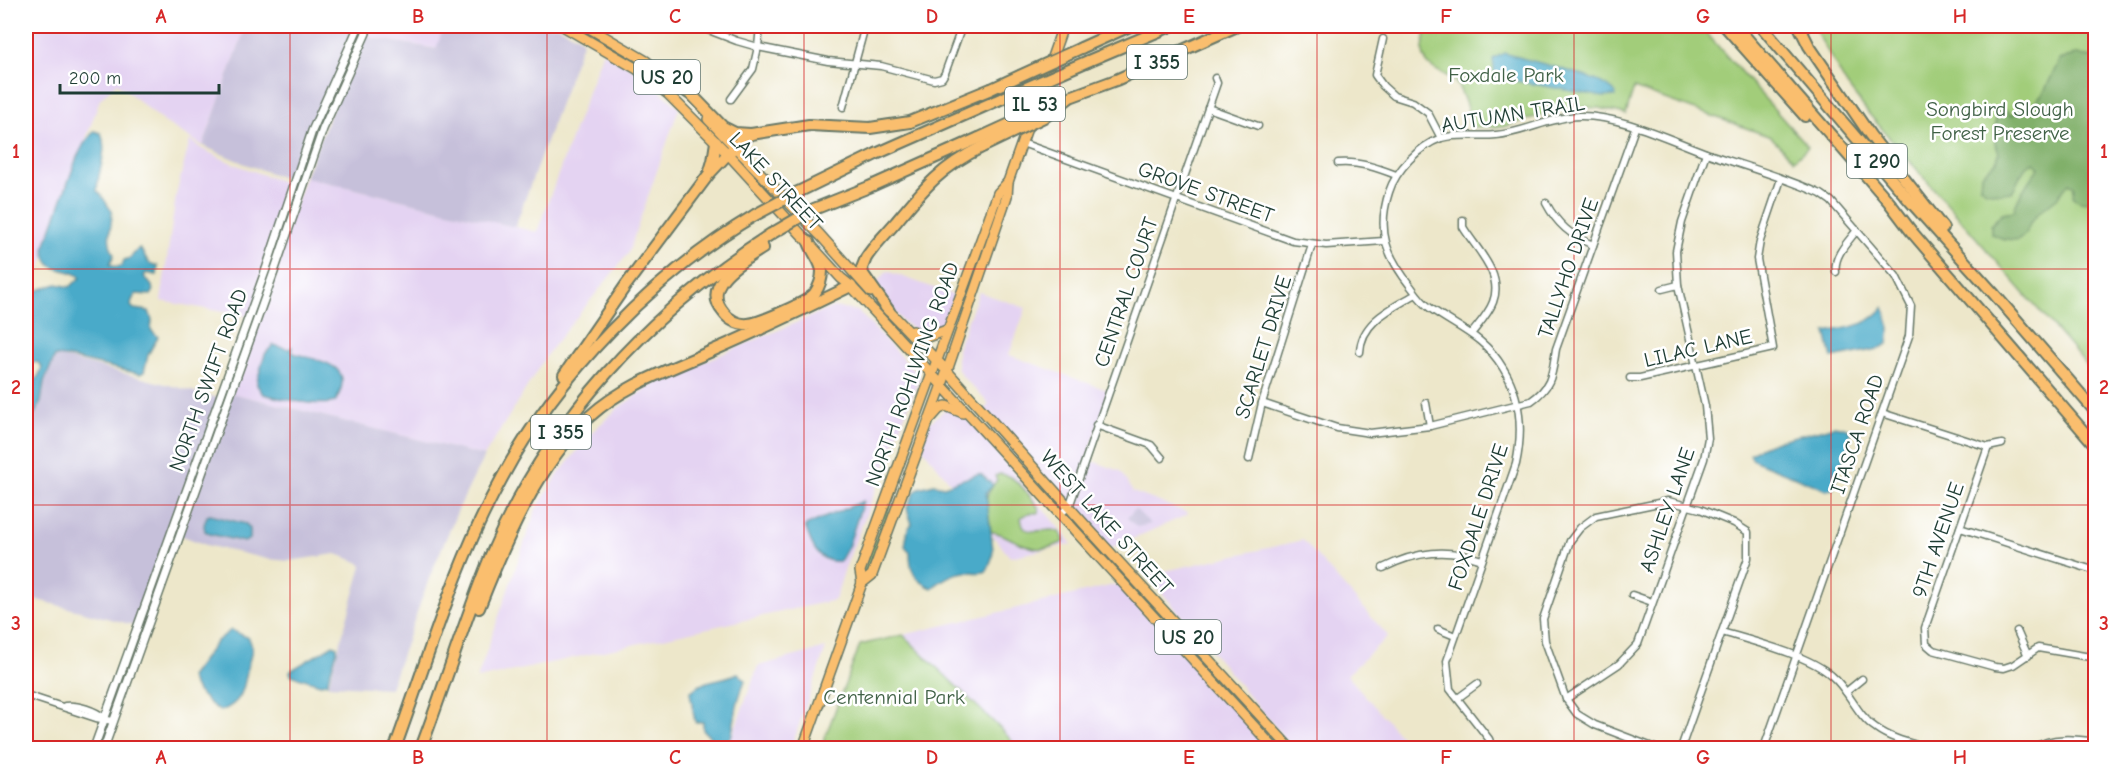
<svg xmlns="http://www.w3.org/2000/svg" width="2121" height="774" viewBox="0 0 2121 774" font-family="'Comic Neue',sans-serif">
	<style>
		.built { fill: #e4d3f2 }
		.industrial { fill: #c6c0da }
		.green { fill: #a2cd7a; stroke: #608557; stroke-width: 1.5 }
		.forest { fill: #81b06a; stroke: #50764f; stroke-width: 1.5 }
		.water { fill: #4aaac9; stroke: #34747e; stroke-width: 1.5 }
		.lines { fill: none; stroke-linecap: round; stroke-linejoin: round }
		.minor-casing { stroke: #677868; stroke-width: 9 }
		.tertiary-casing { stroke: #677868; stroke-width: 10 }
		.primary-casing { stroke: #677868; stroke-width: 12 }
		.motorway-casing { stroke: #677868; stroke-width: 14 }
		.minor { stroke: #fff; stroke-width: 6 }
		.tertiary { stroke: #fff; stroke-width: 7 }
		.primary { stroke: #fabe6e; stroke-width: 9 }
		.motorway { stroke: #fabe6e; stroke-width: 10 }
		.motorway-bridge-casing { stroke: #677868; stroke-width: 14; stroke-linecap: butt }
		.motorway-bridge { stroke: #fabe6e; stroke-width: 10 }
		.grid { fill: none; stroke: #d62828; stroke-width: 1.5; stroke-opacity: 0.55 }
		.labels { text-anchor: middle; dominant-baseline: central; stroke-width: 5; stroke-linejoin: round; paint-order: stroke }
		.shield { fill: #fff; stroke: #627771; stroke-width: 1.5 }
		.shield-label { font-size: 20px; font-weight: bold; fill: #1f3d34 }
		.park-label { font-size: 21px; fill: #406146; stroke: #fff }
		.street-label { font-size: 21px; fill: #1f3d34; stroke: #fff }
		.neatline { fill: none; stroke: #d62828; stroke-width: 2 }
		.grid-label { font-size: 20px; text-anchor: middle; font-weight: bold; fill: #d62828 }
	</style>
	<rect width="100%" height="100%" fill="#fff"/>
	<filter id="ink" filterUnits="userSpaceOnUse"><feTurbulence type="fractalNoise" baseFrequency=".0167" numOctaves="2"/><feDisplacementMap in="SourceGraphic" scale="12" xChannelSelector="R" yChannelSelector="G"/><feConvolveMatrix kernelMatrix="1 2 1 2 8 2 1 2 1" color-interpolation-filters="sRGB"/></filter>
	<filter id="wash" filterUnits="userSpaceOnUse"><feTurbulence type="fractalNoise" baseFrequency=".008" numOctaves="4" result="noise"/><feDisplacementMap in="SourceGraphic" scale="24" xChannelSelector="R" yChannelSelector="G"/><feGaussianBlur stdDeviation="1.35" result="paint"/><feColorMatrix in="noise" values="0 0 0 0 0 0 0 0 0 0 0 0 0 0 0 0 0 1.4 0 .05"/><feComposite in="paint" operator="in"/></filter>
	<g filter="url(#wash)">
		<rect width="100%" height="100%" fill="#ede7ca"/>
		<!-- built -->
		<g class="built">
			<polygon points="41,26 246,26 203,146 164,122 117,83 100,99 40,270 26,266 26,43"/>
			<polygon points="366,26 444,26 437,49 362,36"/>
			<polygon points="603,51 644,76 679,108 628,254 550,350 484,456 231,393 305,177 537,232"/>
			<polygon points="190,140 202,149 234,164 297,187 252,317 161,301 176,195"/>
			<polygon points="887,271 956,296 945,329 935,333 919,333 903,322 874,286"/>
			<polygon points="979,292 1026,308 1009,355 1110,391 1087,459 1120,471 1133,492 1188,513 1187,515 1109,549 984,410 989,404 962,376 957,368 957,349"/>
			<polygon points="833,307 858,311 920,377 845,568 835,600 477,679 536,509 560,472 593,431 618,408 656,382"/>
			<polygon points="947,408 969,418 1072,544 1010,557 921,446 929,423"/>
			<polygon points="1303,540 1388,636 1347,675 1411,748 1293,748 1147,575"/>
			<polygon points="1122,583 1270,748 1018,748 1003,731 903,635"/>
			<polygon points="826,648 791,748 728,747 758,666"/>
		</g>
		<!-- industrial -->
		<g class="industrial">
			<polygon points="246,26 333,26 357,34 316,133 298,183 245,164 203,146"/>
			<polygon points="444,26 558,26 583,40 515,227 305,177 362,36 436,49"/>
			<polygon points="50,354 222,399 141,627 26,597 26,416"/>
			<polygon points="231,393 484,456 458,510 430,576 390,688 328,685 362,566 358,562 336,554 289,561 267,559 206,545 180,535"/>
			<polygon points="1135,509 1151,524 1137,527 1127,518"/>
		</g>
		<!-- green -->
		<g class="green">
			<path d="M1423 26H1700L1808 147 1794 160 1771 137 1634 88 1626 114 1599 108 1581 107 1557 110 1503 127H1471C1471 117 1462 91 1456 83 1446 72 1430 72 1424 57 1420 48 1428 37 1423 26Z"/>
			<polygon points="1813,26 2095,26 2095,375 1869,114 1847,85"/>
			<path d="M1000 474C1017 475 1029 496 1039 508L1038 513H1029L1021 517C1023 548 1061 514 1064 542 1040 553 1032 549 1009 538 1003 535 998 532 991 532 990 505 978 504 997 480L995 476Z"/>
			<polygon points="898,478 877,553 865,576 863,571"/>
			<polygon points="903,635 1003,731 1018,748 821,748 860,645"/>
		</g>
		<!-- forest -->
		<path class="forest" d="M2076 55 2095 57V199C2088 203 2079 203 2073 196L2074 186 2069 183 2058 197 2038 213 2030 223 2026 234 2017 240 2004 239 1991 234V225L2002 213 2014 211C2017 199 2030 177 2039 168L2034 162 2026 166 2012 192 1999 193 1986 191 1980 186 1981 175 1997 160 1999 153 1995 143 1996 113 2001 109 2008 111 2011 116 2033 103 2043 94 2060 59Z"/>
		<!-- water -->
		<g class="water">
			<path d="M1504 53C1525 60 1608 77 1616 94L1615 96 1604 97 1495 77 1493 59Z"/>
			<path d="M94 131 101 133C109 153 97 171 97 191 104 196 106 205 112 211 112 232 105 236 114 255L110 264 115 267 122 266 124 260 130 258 139 248 141 250 149 263 158 266 157 275 146 273 144 276 152 286 153 292 151 295 136 294 132 300 131 306 134 309 149 311 152 320 151 330 158 337 148 355 144 372 140 374 66 357 55 356 44 382 41 402 26 429V393L39 375 42 367 37 362 26 364V294L57 284 70 287 81 277C64 265 48 276 44 249L77 157 84 144Z"/>
			<path d="M1884 307 1890 328 1888 344 1878 349 1832 358 1826 332C1851 327 1867 327 1884 307Z"/>
			<path d="M273 345 289 349 292 347V352L296 354C324 362 357 365 335 402 318 407 281 399 263 394L257 385V381L265 354Z"/>
			<path d="M1833 426 1847 428 1851 434 1848 446 1833 488 1827 490 1753 460 1750 454C1774 437 1806 436 1833 426Z"/>
			<path d="M978 474 982 475 993 485 986 493 993 550 992 558 987 571C979 574 975 572 968 572 954 572 943 579 932 588 914 580 910 571 910 552L905 546 908 528 912 524 907 508 914 493 919 488 934 484 944 486Z"/>
			<path d="M863 501 848 547 840 561C817 564 811 543 805 526Z"/>
			<polygon points="210,515 246,524 250,529 250,539 244,542 210,534 205,531 204,525 207,516"/>
			<path d="M231 630 249 638C254 648 251 655 248 665 244 686 244 703 220 711 209 704 194 690 190 677L217 641Z"/>
			<polygon points="333,645 337,647 337,651 327,683 320,684 291,675 290,671"/>
			<path d="M738 673 745 680 738 701 731 738C718 743 712 741 703 730V722H695L690 692C707 677 720 682 738 673Z"/>
		</g>
	</g>
	<g filter="url(#ink)">
		<g class="lines">
			<!-- minor casing -->
			<g class="minor-casing">
				<g id="minor">
					<polyline points="698,26 737,41 758,47 828,61 881,66 934,80 942,78 945,73 962,26"/>
					<polyline points="1383,39 1375,75 1383,86 1394,96 1413,102 1428,113 1441,138"/>
					<polyline points="731,99 753,69 758,47 760,26"/>
					<polyline points="843,107 865,26"/>
					<polyline points="1208,108 1258,126"/>
					<polyline points="1022,143 1293,241 1326,245 1384,241"/>
					<path d="M1338 163C1358 161 1378 168 1396 175"/>
					<path d="M1546 203C1557 224 1571 236 1593 245"/>
					<path d="M1463 220V227C1476 249 1504 274 1493 302 1489 313 1479 324 1472 333"/>
					<path d="M1836 272C1833 256 1848 242 1857 230"/>
					<polyline points="1662,289 1678,285"/>
					<path d="M1360 352C1361 321 1393 308 1416 294"/>
					<polyline points="1630,378 1640,378 1773,348 1757,259 1760,241 1781,179"/>
					<path d="M1262 403 1337 428 1370 433 1430 426 1531 401C1553 386 1552 373 1556 349L1635 128"/>
					<polyline points="1426,403 1430,426"/>
					<polyline points="1882,413 1988,447 2002,444"/>
					<polyline points="1096,425 1151,445 1162,458"/>
					<polyline points="1988,447 1925,628 1926,644 1933,650 1995,667 2004,668 2013,665 2038,648 2096,658"/>
					<polyline points="1249,459 1262,403 1312,245"/>
					<polyline points="1060,514 1069,507 1217,83 1215,78"/>
					<polyline points="1960,528 2096,571"/>
					<path d="M1383 568C1417 551 1447 548 1482 560"/>
					<polyline points="1632,595 1652,602"/>
					<polyline points="1438,629 1455,636"/>
					<polyline points="2017,631 2028,656"/>
					<path d="M1722 632C1752 641 1809 655 1832 676 1849 690 1857 716 1876 728 1891 739 1910 743 1927 748"/>
					<polyline points="1846,692 1862,679"/>
					<polyline points="26,695 96,718 113,721"/>
					<polyline points="1458,698 1477,684"/>
					<polyline points="1566,699 1619,664 1638,644 1704,459 1708,438 1705,406 1678,285 1676,251 1682,222 1706,153"/>
					<path d="M65 706C77 704 96 711 104 718"/>
					<path d="M1492 748 1489 739 1450 689 1447 661 1516 464C1523 431 1521 397 1503 368 1484 336 1458 328 1430 308 1423 303 1417 295 1412 288 1387 257 1376 232 1389 192 1396 170 1419 146 1441 138 1458 133 1478 137 1496 135 1524 133 1550 117 1579 116 1619 115 1668 139 1706 153 1744 166 1784 177 1821 194L1831 201 1896 276 1911 306 1909 336 1764 748"/>
					<polyline points="1655,748 1595,725 1577,714 1566,699 1545,641 1543,619 1570,541 1580,528 1596,516 1668,501 1700,509 1734,523 1748,532 1748,558 1681,748"/>
					<path d="M2034 748C2051 736 2076 739 2096 742"/>
				</g>
			</g>
			<!-- tertiary casing -->
			<g class="tertiary-casing">
				<g id="tertiary">
					<polyline points="94,748 266,269 312,131 357,30 361,26"/>
					<polyline points="104,748 274,272 323,129 366,33 365,26"/>
				</g>
			</g>
			<!-- primary casing -->
			<g class="primary-casing">
				<g id="primary">
					<polyline points="563,26 637,69 668,94 728,154 841,278 851,286 1274,748"/>
					<polyline points="586,26 646,61 680,89"/>
					<polyline points="708,119 820,235 871,292"/>
					<polyline points="885,307 947,371 1085,525 1290,748"/>
					<polyline points="913,331 927,337 947,330"/>
					<polyline points="931,418 939,409 946,406 963,413"/>
					<polyline points="862,583 860,571 998,193 1008,182"/>
					<polyline points="803,748 862,583 872,575 947,371 1007,196 1008,182 1063,26"/>
				</g>
			</g>
			<!-- motorway casing -->
			<g class="motorway-casing">
				<g id="motorway">
					<polyline points="1725,26 1805,116"/>
					<polyline points="1736,26 1889,202 1911,231 2096,446"/>
					<polyline points="1761,26 1910,201 1995,295 2096,412"/>
					<polyline points="1799,26 1809,46 1870,135 1943,228"/>
					<polyline points="1081,48 1130,26"/>
					<polyline points="1088,61 1171,26"/>
					<polyline points="677,85 693,96 723,127 735,133 751,134 809,125 870,128 910,122 991,89"/>
					<polyline points="1070,97 1116,80 1237,26"/>
					<polyline points="710,171 713,161 716,142"/>
					<polyline points="798,192 876,154 996,101"/>
					<polyline points="814,209 869,187 979,138"/>
					<path d="M763 248C743 261 699 284 724 313 729 320 739 325 748 324 760 323 808 302 815 293 819 287 822 278 822 271 821 261 812 252 809 242"/>
					<path d="M889 311 863 274 862 268 866 258C874 245 886 234 896 222 924 188 941 167 982 147"/>
					<polyline points="564,375 626,285 709,174 739,142 751,134"/>
					<path d="M479 608C504 544 538 463 590 416 625 384 672 369 714 350 760 330 806 308 851 286"/>
					<path d="M395 748C428 658 455 563 502 478 557 375 654 275 755 215"/>
					<path d="M421 748C445 685 465 618 491 555 548 421 649 312 771 234"/>
				</g>
			</g>
			<!-- minor -->
			<use href="#minor" class="minor"/>
			<!-- tertiary -->
			<use href="#tertiary" class="tertiary"/>
			<!-- primary -->
			<use href="#primary" class="primary"/>
			<!-- motorway -->
			<use href="#motorway" class="motorway"/>
			<!-- motorway-bridge casing -->
			<g class="motorway-bridge-casing">
				<g id="motorway-bridge">
					<polyline points="991,89 1081,48"/>
					<polyline points="996,101 1088,61"/>
					<polyline points="979,138 1056,103"/>
					<polyline points="982,147 1046,116 1070,97"/>
					<polyline points="755,215 798,192"/>
					<polyline points="771,234 814,209"/>
				</g>
			</g>
			<!-- motorway-bridge -->
			<use href="#motorway-bridge" class="motorway-bridge"/>
		</g>
	</g>
	<!-- grid -->
	<path class="grid" d="M290 26V748M547 26V748M804 26V748M1060 26V748M1317 26V748M1574 26V748M1831 26V748M26 269H2096M26 505H2096"/>
	<g class="labels">
		<!-- shield labels -->
		<g class="shield">
			<rect x="1127" y="45" width="60" height="34" rx="4.5"/>
			<rect x="634" y="60" width="66" height="34" rx="4.5"/>
			<rect x="1005" y="87" width="60" height="34" rx="4.5"/>
			<rect x="1847" y="144" width="60" height="34" rx="4.5"/>
			<rect x="531" y="415" width="60" height="34" rx="4.5"/>
			<rect x="1155" y="620" width="66" height="34" rx="4.5"/>
		</g>
		<g class="shield-label">
			<text x="1157" y="62">I 355</text>
			<text x="667" y="77">US 20</text>
			<text x="1035" y="104">IL 53</text>
			<text x="1877" y="161">I 290</text>
			<text x="561" y="432">I 355</text>
			<text x="1188" y="637">US 20</text>
		</g>
		<!-- park labels -->
		<g class="park-label">
			<text x="1506" y="75">Foxdale Park</text>
			<text x="2000" y="109">Songbird Slough<tspan x="2000" dy="24">Forest Preserve</tspan></text>
			<text x="894" y="697">Centennial Park</text>
		</g>
		<!-- street labels -->
		<g class="street-label">
			<text transform="translate(1513 114) rotate(-9)">AUTUMN TRAIL</text>
			<text transform="translate(776 181) rotate(47)">LAKE STREET</text>
			<text transform="translate(1206 192) rotate(20)">GROVE STREET</text>
			<text transform="translate(1568 268) rotate(-71)">TALLYHO DRIVE</text>
			<text transform="translate(1126 292) rotate(-71)">CENTRAL COURT</text>
			<text transform="translate(1263 347) rotate(-73)">SCARLET DRIVE</text>
			<text transform="translate(1698 348) rotate(-13)">LILAC LANE</text>
			<text transform="translate(912 374) rotate(-70)">NORTH ROHLWING ROAD</text>
			<text transform="translate(208 380) rotate(-70)">NORTH SWIFT ROAD</text>
			<text transform="translate(1857 434) rotate(-71)">ITASCA ROAD</text>
			<text transform="translate(1667 510) rotate(-71)">ASHLEY LANE</text>
			<text transform="translate(1478 517) rotate(-72)">FOXDALE DRIVE</text>
			<text transform="translate(1107 522) rotate(48)">WEST LAKE STREET</text>
			<text transform="translate(1938 540) rotate(-71)">9TH AVENUE</text>
		</g>
	</g>
	<!-- margin -->
	<rect width="2121" height="774" fill="none" stroke="#fff" stroke-width="66"/>
	<!-- scale -->
	<path d="M60 84v9h159v-9" fill="none" stroke="#1f3d34" stroke-width="3"/>
	<text x="69" y="84" font-size="18" fill="#1f3d34" stroke="#ffffff" stroke-width="4.5" paint-order="stroke">200 m</text>
	<rect x="33" y="33" width="2055" height="708" class="neatline"/>
	<g class="grid-label">
		<text x="161" y="23">A</text>
		<text x="418" y="23">B</text>
		<text x="675" y="23">C</text>
		<text x="932" y="23">D</text>
		<text x="1189" y="23">E</text>
		<text x="1446" y="23">F</text>
		<text x="1703" y="23">G</text>
		<text x="1960" y="23">H</text>
		<text x="16" y="158">1</text>
		<text x="2104" y="158">1</text>
		<text x="16" y="394">2</text>
		<text x="2104" y="394">2</text>
		<text x="16" y="630">3</text>
		<text x="2104" y="630">3</text>
		<text x="161" y="764">A</text>
		<text x="418" y="764">B</text>
		<text x="675" y="764">C</text>
		<text x="932" y="764">D</text>
		<text x="1189" y="764">E</text>
		<text x="1446" y="764">F</text>
		<text x="1703" y="764">G</text>
		<text x="1960" y="764">H</text>
	</g>
</svg>
